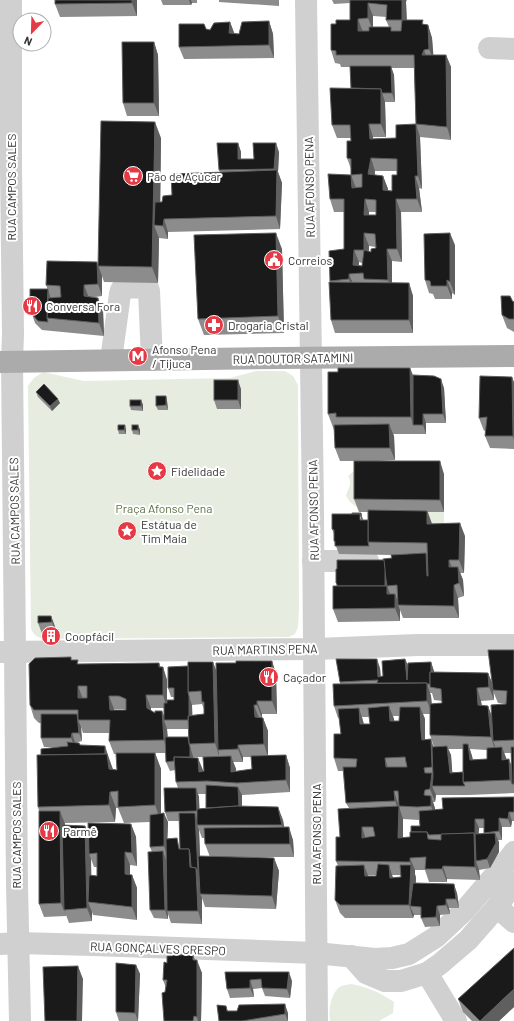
<svg xmlns="http://www.w3.org/2000/svg" width="514" height="1021" viewBox="0 0 514 1021" font-family="Barlow,sans-serif">
	<style>
		.green { fill: #e6ecdf }
		.lines { fill: none; stroke-linecap: round; stroke-linejoin: round }
		.minor { stroke: #d0d0d0; stroke-width: 22 }
		.major { stroke: #ababab; stroke-width: 22 }
		.wall { fill: #8c8c8c; fill-rule: evenodd }
		.shaded-wall { fill: #5f5f5f }
		.building { fill: #1a1a1a; stroke: #5f5f5f; fill-rule: evenodd }
		.labels { text-anchor: middle; dominant-baseline: central; stroke-width: 4; stroke-linejoin: round; paint-order: stroke }
		.poi-label { font-size: 12px; fill: #333; stroke: #fff; text-anchor: start }
		.street-label { font-size: 12px; fill: #333; stroke: #fff }
		.park-label { font-size: 12px; fill: #56703f; stroke: #fff }
	</style>
	<rect width="100%" height="100%" fill="#fff"/>
	<!-- green -->
	<g class="green">
		<path d="M256 371H285L293 376 298 385 299 609 298 627 295 634 289 637 44 639C37 637 33 635 31 628L28 386 34 378 43 372 84 381 230 378Z"/>
		<path d="M356 469 359 509 350 502 346 496C348 488 353 484 348 476Z"/>
		<rect x="418" y="512" width="26" height="12"/>
		<path d="M351 984C368 987 379 992 394 1002L393 1013 379 1021H330C328 1010 331 992 341 986 344 985 348 985 351 984Z"/>
	</g>
	<g class="lines">
		<!-- minor -->
		<g class="minor">
			<polyline points="11,0 11,169 13,334 12,361 15,652 17,885 20,1021"/>
			<path d="M306 0C311 340 316 681 317 1021"/>
			<polyline points="489,48 514,49"/>
			<polyline points="111,360 120,294 121,290 123,287 148,288 149,291 152,360"/>
			<polyline points="313,561 368,561"/>
			<polyline points="1,652 315,649 418,645 514,645"/>
			<polyline points="497,907 514,922"/>
			<polyline points="0,944 18,943 93,945 316,953 375,959 392,958 409,954 436,937 465,910 508,860 514,852"/>
			<polyline points="351,956 366,973 385,981 401,981 427,973 440,964 468,940 497,907 514,882"/>
			<polyline points="427,973 456,1021"/>
		</g>
		<!-- major -->
		<polyline class="major" points="0,362 280,358 514,356"/>
	</g>
	<!-- wall -->
	<g class="wall">
		<polygon points="55,0 137,0 137,16 60,17 55,4"/>
		<polygon points="161,0 197,0 197,3 192,3 191,5 163,5"/>
		<polygon points="219,0 279,0 279,6 219,2"/>
		<path d="M332 0H407L406 2 407 20 424 24 428 25 432 38 433 55H446L451 67V140L420 137 422 189 419 188 422 212H401L402 262 392 261V283H409L413 296V333H335L331 320V282L330 281 344 249V212H334L330 199 351 175V169L347 158 351 141V138H337L332 125 351 88 350 67H341L340 64 335 63 331 50 336 24 350 20V3L334 4ZM373 16 387 17 386 20 389 27H373ZM391 68H414L416 124 396 138 373 139V137H386L385 102H395L394 75ZM375 171H397V175L392 191H388V189L383 176 375 175ZM369 212H376V215H369ZM369 246 376 247V248L371 252 369 251ZM359 262 362 263V266L359 265Z"/>
		<polygon points="269,21 273,34 274,58 184,59 179,47 204,24 206,29 210,30 230,22 234,33 239,34"/>
		<polygon points="154,42 158,55 159,116 127,116 123,103"/>
		<polygon points="161,138 160,202 162,202 172,195 220,172 219,170 238,143 241,152 241,159 254,159 279,152 278,172 282,183 280,229 168,232 168,239 159,238 158,283 104,282 102,276 102,296 95,297 103,310 104,336 42,330 35,323 32,314 51,298 46,285 98,265"/>
		<polygon points="455,245 455,295 452,293 452,299 435,299 433,294 429,293 425,280"/>
		<polygon points="282,249 284,333 204,335 198,319"/>
		<polygon points="514,301 514,332 507,328 502,315 513,302"/>
		<polygon points="410,368 413,375 444,388 446,423 426,423 426,434 393,434 394,436 395,460 379,461 444,474 444,512 428,512 432,524 465,536 464,573 460,573 463,580 464,596 458,598 459,618 403,618 400,610 400,621 338,622 333,609 337,586 336,583 384,560 392,558 391,555 339,554 334,541 334,534 332,529 363,518 363,520 368,520 368,512 359,512 354,499 354,461 340,461 335,448 335,430 334,430 328,414 338,372"/>
		<polygon points="514,382 514,449 490,448 485,436 486,430 484,431 479,418"/>
		<polygon points="241,389 241,409 217,409 214,400"/>
		<polygon points="36,392 60,403 52,411 38,397"/>
		<polygon points="166,396 167,401 168,410 158,410 156,406"/>
		<polygon points="141,400 143,405 143,411 131,410 130,406"/>
		<polygon points="125,425 126,430 126,434 119,434 118,430"/>
		<polygon points="138,425 140,430 140,435 133,434 132,430"/>
		<polygon points="51,616 57,632 58,639 44,639 38,623"/>
		<path d="M514 650V793L468 795H436L435 802H433L435 810 443 809 514 797V821H512L511 827H502V840H498L499 852 490 868 479 870 480 880 447 879V882H429L425 870H415V874L416 878V883L457 893 459 908H449L450 914 440 915V926L425 927 421 918V915H414L413 918H345L340 913 335 900 338 866 336 861 340 837 349 808 346 803 344 771H338L334 758 341 734 339 718H338L334 706 340 684V682L380 668 381 677 383 676 405 659 408 665 431 662 434 672 488 673 492 683ZM493 691 498 703 506 704 491 715 488 706H482L481 701 494 700ZM430 693H432L434 700 442 701V703L432 704 431 696ZM423 714H430V735L434 747 425 740V719ZM393 716H399V721H394ZM362 717H369L370 724H364ZM448 749H463V772H452L451 755ZM470 749 487 750V759L473 760ZM504 753H511V765L506 759ZM399 806 403 819 419 820 420 826 411 832 410 837H403V819ZM479 828H484L485 834H478ZM367 875H376V876H368ZM392 875H401V877L393 878Z"/>
		<path d="M72 660 79 664 163 667 167 680V700H174V697H171L168 688 216 671 236 663 272 661 276 674 277 714H262V718H263L268 731V755H286L290 768V792L242 795V806L283 820 284 827 293 840 294 857H217L274 858 279 871 276 909 205 907 202 898V924L171 923 168 914V919L154 918 150 910 152 852 150 847V822L124 823 118 808H116L115 822 65 823V825L85 826 88 834 131 824 136 837 137 866 130 865V875H132L137 888V920L93 915 92 912V921L69 923 66 915V916L44 917 39 904V811L38 807 41 755 65 747H44L41 738V723H39L34 718 30 705ZM202 704 204 709V714L192 715V705ZM151 708H164V716L155 713 151 711ZM114 709H123L126 710H114ZM81 727 83 733H109V741L114 754H116L117 770 113 769 108 757V755L80 745 79 743H75L82 741ZM167 729H188V737H168ZM155 753H166V762L170 771 175 770 176 782 178 788 165 812 168 821H179L180 848 167 839 168 822 161 813V769ZM193 756V757H203L204 771H203L193 757ZM243 757H252V769L236 772V769L233 762H243ZM198 794H206V808L199 809V797ZM199 830 202 838H205V844L210 857H200ZM91 859 94 867H97V876L91 875Z"/>
		<polygon points="195,960 202,973 201,1021 164,1021 166,988 163,980 167,963"/>
		<polygon points="136,965 140,974 138,1021 119,1021 116,1012"/>
		<polygon points="225,972 292,981 290,998 265,996 262,988 253,989 254,997 230,998 227,989"/>
		<polygon points="458,999 514,1007 499,1021 472,1021 463,1012"/>
		<polygon points="226,1006 228,1011 288,1013 288,1021 219,1021"/>
	</g>
	<!-- shaded-wall -->
	<g class="shaded-wall">
		<polygon points="132,0 137,0 137,16 132,3"/>
		<polygon points="189,0 191,0 192,3 191,5"/>
		<polygon points="402,0 406,0 406,2 407,33 402,20"/>
		<polygon points="368,3 373,16 373,31 368,18"/>
		<polygon points="358,19 363,32 358,31"/>
		<polygon points="269,21 273,34 274,58 269,45"/>
		<polygon points="230,22 235,35 229,33"/>
		<polygon points="428,25 432,38 434,62 429,49"/>
		<polygon points="154,42 158,55 159,116 154,103"/>
		<polygon points="424,50 429,63 422,55"/>
		<polygon points="446,55 451,67 451,140 447,127"/>
		<polygon points="391,66 394,75 395,102 392,93"/>
		<polygon points="381,89 385,102 386,137 381,124"/>
		<polygon points="155,122 161,138 160,226 154,225 159,238 158,283 152,267"/>
		<polygon points="369,124 373,137 375,152 370,139"/>
		<polygon points="416,124 420,137 422,189 418,176"/>
		<polygon points="238,143 241,152 241,168 238,159"/>
		<polygon points="276,143 279,152 278,172 282,183 280,229 276,216 277,176 274,169"/>
		<polygon points="371,158 375,171 373,187 368,174"/>
		<polygon points="351,175 356,188 352,188"/>
		<polygon points="383,176 388,189 388,203 383,190"/>
		<polygon points="415,176 419,188 422,212 417,199"/>
		<polygon points="365,199 369,212 369,228 364,215"/>
		<polygon points="396,199 401,212 402,262 397,249"/>
		<polygon points="164,219 168,232 168,239 163,226"/>
		<polygon points="276,233 282,249 284,333 278,316"/>
		<polygon points="364,233 369,246 368,263 364,250"/>
		<polygon points="450,233 455,245 455,295 450,282"/>
		<polygon points="387,249 392,261 392,293 388,280"/>
		<polygon points="354,250 359,262 358,273 353,265"/>
		<polygon points="97,262 102,276 102,296 98,284"/>
		<polygon points="349,274 354,286 353,292 349,279"/>
		<polygon points="447,280 452,293 452,299 447,286"/>
		<polygon points="409,283 413,296 413,333 409,320"/>
		<polygon points="84,285 89,298 84,296"/>
		<polygon points="48,289 51,298 48,319"/>
		<polygon points="98,298 103,310 104,336 99,323"/>
		<polygon points="410,368 416,384 413,425 411,417"/>
		<polygon points="512,377 514,382 514,440 513,436"/>
		<polygon points="441,379 444,388 446,423 443,414"/>
		<polygon points="238,380 241,389 241,409 238,400"/>
		<polygon points="166,396 167,401 168,410 166,405"/>
		<polygon points="58,399 60,403 52,411 50,406"/>
		<polygon points="141,400 143,405 143,411 141,406"/>
		<polygon points="423,414 426,423 426,434 423,425"/>
		<polygon points="389,424 394,436 395,460 390,448"/>
		<polygon points="125,425 126,430 126,434 124,430"/>
		<polygon points="138,425 140,430 140,435 138,430"/>
		<polygon points="440,461 444,474 444,512 440,500"/>
		<polygon points="427,511 432,524 427,524"/>
		<polygon points="460,523 465,536 464,573 459,560"/>
		<polygon points="426,553 431,566 432,589 427,576"/>
		<polygon points="385,560 387,586 392,599 385,591"/>
		<polygon points="449,560 454,573 449,567"/>
		<polygon points="458,567 463,580 464,596 459,583"/>
		<polygon points="454,585 458,598 459,618 454,606"/>
		<polygon points="395,594 399,605 398,605 400,610 400,621 395,608"/>
		<polygon points="51,616 57,632 58,639 52,622"/>
		<polygon points="377,659 380,668 381,686 378,677"/>
		<polygon points="405,659 409,668 407,680"/>
		<polygon points="272,661 276,674 277,714 272,701"/>
		<polygon points="213,662 218,675 218,750 219,753 219,756 215,743"/>
		<polygon points="431,662 434,671 434,687 431,683"/>
		<polygon points="159,663 163,673 163,667 167,680 167,708 163,695 159,667"/>
		<polygon points="488,673 493,685 494,700 489,687"/>
		<polygon points="427,683 431,696 432,714 427,701"/>
		<polygon points="78,686 83,699 78,698"/>
		<polygon points="477,688 481,701 483,718 478,705"/>
		<polygon points="146,695 151,708 151,721 147,708"/>
		<polygon points="109,696 114,709 114,723 110,710"/>
		<polygon points="189,696 192,705 193,728 189,720"/>
		<polygon points="257,701 262,714 262,718 257,705"/>
		<polygon points="254,705 259,718 255,717"/>
		<polygon points="389,706 394,719 395,734 390,721"/>
		<polygon points="488,706 493,719 493,741 495,746 495,750 491,737"/>
		<polygon points="420,707 425,719 425,744 422,740 421,731"/>
		<polygon points="359,708 363,721 365,737 360,724"/>
		<polygon points="162,711 166,720 164,720 167,729 168,753 164,740"/>
		<polygon points="77,714 80,720 78,720 81,727 82,741 79,733"/>
		<polygon points="263,718 268,731 268,757 264,744"/>
		<polygon points="72,733 75,742 74,746 71,738"/>
		<polygon points="431,739 435,752 436,779 432,767"/>
		<polygon points="468,744 472,756 475,773 470,760"/>
		<polygon points="238,745 243,757 243,762 238,749"/>
		<polygon points="105,746 113,770 115,785 105,762"/>
		<polygon points="447,746 451,755 453,781 450,773"/>
		<polygon points="190,747 193,756 193,769 190,760"/>
		<polygon points="502,747 507,760 502,760"/>
		<polygon points="155,753 161,769 161,821 155,805"/>
		<polygon points="286,755 290,768 290,792 286,780"/>
		<polygon points="231,756 236,769 236,783 231,772"/>
		<polygon points="198,758 203,770 203,781 199,772"/>
		<polygon points="385,758 389,771 386,767"/>
		<polygon points="509,759 514,772 512,784 510,780"/>
		<polygon points="432,773 436,786 432,786 436,795 435,802 430,789"/>
		<polygon points="238,787 242,795 242,819 239,810"/>
		<polygon points="196,788 199,797 200,820 197,811"/>
		<polygon points="394,791 403,819 403,850 398,838 399,811 395,801"/>
		<polygon points="110,792 116,808 115,822 109,805"/>
		<polygon points="431,796 435,808 436,819 431,806"/>
		<polygon points="278,807 283,820 286,838 282,825"/>
		<polygon points="60,811 65,824 66,910 64,910 66,916 61,903"/>
		<polygon points="509,812 512,821 511,827 508,819"/>
		<polygon points="164,813 168,822 167,855 164,846"/>
		<polygon points="195,813 198,822 197,825 199,830 201,881 200,894 202,898 202,924 198,911"/>
		<polygon points="499,818 502,827 502,840 499,831"/>
		<polygon points="475,819 479,828 478,843 475,834"/>
		<polygon points="131,824 136,837 137,866 132,853"/>
		<polygon points="85,826 90,839 89,854 91,859 92,902 88,902 92,912 92,921 87,908"/>
		<polygon points="289,827 293,840 294,857 290,844"/>
		<polygon points="362,827 366,839 362,838"/>
		<polygon points="474,833 479,846 476,861 479,870 480,880 475,867"/>
		<polygon points="495,833 499,842 499,852 490,868 487,859"/>
		<polygon points="189,849 193,862 191,871 190,867"/>
		<polygon points="163,851 166,860 167,911 168,914 168,919 165,910"/>
		<polygon points="125,852 130,865 130,887 125,874"/>
		<polygon points="274,858 279,871 276,909 272,896"/>
		<polygon points="410,858 415,870 415,874 416,878 414,906 410,906 414,915 413,918 409,905 411,865 410,862"/>
		<polygon points="364,865 369,878 365,876"/>
		<polygon points="389,865 393,878 390,878"/>
		<polygon points="443,866 447,879 447,882 442,869"/>
		<polygon points="132,875 137,888 137,920 132,907"/>
		<polygon points="454,884 457,893 459,908 456,899"/>
		<polygon points="446,899 449,908 450,914 446,905"/>
		<polygon points="437,906 440,915 440,926 436,917"/>
		<polygon points="193,954 197,967 197,960 202,973 201,1021 198,1021 197,1017"/>
		<polygon points="136,965 140,974 138,1021 135,1013"/>
		<polygon points="78,966 83,979 82,1021 77,1021"/>
		<polygon points="289,972 292,981 290,998 287,989"/>
		<polygon points="250,980 253,989 254,997 250,988"/>
		<polygon points="514,989 514,1007 499,1021 480,1021"/>
		<polygon points="285,1004 288,1013 288,1021 285,1014"/>
	</g>
	<!-- building -->
	<g class="building">
		<polygon points="55,0 132,0 132,3 55,4"/>
		<path d="M350 0H402V20H423L422 24 428 25 429 49 424 50 422 55H446L447 127 416 124 414 55H336V51L331 50V24H336V20H350ZM368 3 387 5 386 20H402L401 31H391V27H369V31H358V19L368 18Z"/>
		<polygon points="269,21 269,45 179,47 179,24 204,24 206,29 210,30 214,23 230,22 229,33 239,34 242,22"/>
		<polygon points="122,42 154,42 154,103 123,103"/>
		<polygon points="350,66 391,66 392,93 382,93 381,89 351,88"/>
		<path d="M330 88 381 89V124H369L370 139 396 138V125L416 124 418 176H415L417 199H396L397 249H387L388 280 364 279 363 273 349 274V279L330 281 329 251 344 249V199H330L328 174 351 175V159L347 158V141H351L350 125H332ZM371 158 397 159V175H392V191L383 190V176L368 174ZM362 174V187L352 188 351 175ZM365 199 376 200V215H364ZM364 233 375 234 376 248 371 249V252L364 250ZM354 250H364L362 266 353 265Z"/>
		<polygon points="101,121 155,122 152,267 98,266"/>
		<polygon points="217,143 238,143 238,159 254,159 253,143 276,143 274,169 219,170"/>
		<polygon points="277,170 276,216 164,219 163,226 154,225 155,202 162,202 163,196 172,195 171,174"/>
		<polygon points="276,233 278,316 198,319 194,235"/>
		<polygon points="450,233 450,282 447,280 447,286 431,286 430,281 425,280 424,234"/>
		<polygon points="47,261 97,262 98,284 84,285 84,296 98,298 99,323 47,318 48,298 61,297 60,286 46,285"/>
		<polygon points="329,282 409,283 409,320 331,320"/>
		<polygon points="30,289 48,289 47,318 48,322 38,321 32,314 30,306"/>
		<polygon points="501,296 510,296 513,302 514,301 514,319 509,319 502,315"/>
		<polygon points="338,368 410,368 411,417 336,417 336,413 328,414 328,372 338,372"/>
		<polygon points="413,375 434,376 441,379 443,414 423,414 423,425 413,425"/>
		<polygon points="480,376 512,377 513,436 485,436 487,417 479,418"/>
		<rect x="214" y="380" width="24" height="20"/>
		<polygon points="44,384 58,399 50,406 36,392"/>
		<polygon points="156,396 166,396 166,405 156,406"/>
		<rect x="130" y="400" width="11" height="6"/>
		<polygon points="389,424 390,448 335,448 334,425"/>
		<polygon points="118,425 125,425 124,430 118,430"/>
		<rect x="132" y="425" width="6" height="5"/>
		<polygon points="354,461 440,461 440,500 354,499"/>
		<polygon points="368,510 427,511 427,524 460,523 459,560 449,560 449,567 458,567 459,583 454,585 454,606 398,605 397,585 387,586 383,559 392,558 391,555 426,553 427,576 428,576 427,543 368,542"/>
		<polygon points="352,513 361,513 362,519 360,514 352,514"/>
		<polygon points="332,514 360,514 360,520 368,520 368,542 369,546 335,546 335,541 334,541 334,530 332,529"/>
		<polygon points="337,560 384,560 385,569 385,586 337,586 337,584 336,583 336,569 337,569"/>
		<polygon points="333,586 387,586 387,594 395,594 395,608 333,609"/>
		<polygon points="38,616 51,616 52,622 38,623"/>
		<polygon points="488,650 514,650 514,740 493,741 491,705 506,704 507,691 493,690"/>
		<path d="M71 657V660H78L77 664 159 663V667H163V695H146L147 708 155 713V711H162L164 740 109 741 110 720H78V710H34L30 705 29 664 35 658ZM78 686H87V698H78ZM109 696H119L126 699V710H110Z"/>
		<polygon points="336,659 377,659 378,677 383,676 382,661 405,659 407,680 408,663 431,662 431,672 430,672 430,684 427,684 427,683 377,683 378,680 340,682"/>
		<polygon points="236,661 272,661 272,701 257,701 257,705 254,705 255,717 263,718 264,744 238,745 238,749 218,750 216,663 236,663"/>
		<polygon points="188,662 213,662 215,743 189,744 188,716 204,714 204,702 202,702 201,691 188,692"/>
		<polygon points="188,666 188,692 189,696 189,716 188,716 188,720 164,720 164,703 167,703 167,700 174,700 174,688 168,688 168,667"/>
		<polygon points="430,672 488,673 489,687 477,688 478,705 488,706 491,737 430,735 430,704 442,703 441,689 430,687"/>
		<polygon points="427,683 427,701 334,706 333,684"/>
		<path d="M389 706 390 721H399L400 707H420L421 731 422 740 431 739 432 767 424 768 425 773H432L430 789 425 790 424 795 431 796V806L417 807 399 806 398 791H394L395 801 346 803 343 767H356L357 759 334 758V734H341L338 709 359 708 360 724H370L368 708ZM405 757 407 767H386L385 758Z"/>
		<polygon points="41,714 77,714 79,733 72,733 71,738 41,738"/>
		<polygon points="165,737 188,737 189,744 190,747 190,757 174,757 174,761 166,762"/>
		<polygon points="67,742 79,743 80,745 105,746 105,754 41,755 41,749 68,746"/>
		<polygon points="463,744 468,744 470,760 487,759 487,748 502,747 502,760 509,759 510,780 463,782"/>
		<polygon points="447,746 450,773 463,772 463,782 465,786 432,786 433,777 432,747"/>
		<polygon points="511,747 514,747 514,784 512,784"/>
		<polygon points="116,753 155,753 155,805 118,807 118,791 110,792 109,805 38,807 37,755 107,754 109,769 117,770"/>
		<polygon points="286,755 286,780 237,783 207,781 176,782 174,757 198,758 199,772 204,771 203,757 231,756 231,772 252,769 251,756"/>
		<polygon points="206,785 238,787 239,806 206,808"/>
		<polygon points="164,788 196,788 197,811 165,812"/>
		<polygon points="514,797 514,812 509,812 508,819 499,818 499,831 484,833 484,819 475,819 475,834 474,834 474,833 429,835 427,832 411,832 411,826 420,826 419,811 443,809 442,798"/>
		<polygon points="237,806 278,807 282,825 197,825 197,809"/>
		<path d="M399 806 398 838 410 837V832H427L428 839 441 840V834L474 833 475 867 443 866 442 869H425L426 857 410 858V862L336 861V837H340L338 809ZM362 827H373L375 836 362 838Z"/>
		<polygon points="39,811 60,811 61,903 39,904"/>
		<polygon points="164,813 164,846 150,847 150,815"/>
		<polygon points="179,813 195,813 198,872 196,868 191,867 190,853 189,849 180,849"/>
		<polygon points="88,823 131,824 132,853 125,852 125,874 132,875 132,907 88,902 89,875 97,876 97,853 89,854"/>
		<polygon points="62,825 85,826 87,908 64,910"/>
		<polygon points="289,827 290,844 205,844 204,828"/>
		<polygon points="495,833 496,843 487,859 476,861 475,834"/>
		<polygon points="177,838 179,849 189,849 190,867 196,868 198,911 167,911 166,839"/>
		<polygon points="163,851 165,910 150,910 148,852"/>
		<polygon points="198,856 274,858 272,896 200,894"/>
		<polygon points="378,864 389,865 390,878 401,877 400,865 411,865 409,905 340,905 335,900 336,866 364,865 365,876 376,876"/>
		<polygon points="413,883 454,884 456,899 446,899 446,905 437,906 436,917 421,918 421,907 410,906"/>
		<polygon points="514,948 514,989 480,1021 458,999"/>
		<polygon points="193,954 193,960 197,960 197,1017 194,1016 193,1021 164,1021 162,993 165,992 167,980 163,980 164,962 167,963 167,956"/>
		<polygon points="116,963 136,965 135,1013 116,1012"/>
		<polygon points="78,966 77,1021 45,1021 43,967"/>
		<polygon points="225,972 289,972 287,989 262,988 261,979 250,980 250,988 227,989"/>
		<polygon points="285,1004 285,1014 242,1021 219,1021 217,1005 226,1006 227,1011 237,1011 239,1005"/>
	</g>
	<!-- icons -->
	<defs>
		<g id="supermarket-disc" transform="scale(1)"><circle r="9.5" fill="#e63946" stroke="#fff"/><path d="M-6-5.5h2.5l.6 2H6L4.5 2H-2.5L-4.4-4H-6ZM-1.5 3.2a1.3 1.3 0 1 0 .1 0ZM3 3.2a1.3 1.3 0 1 0 .1 0Z" fill="#fff"/></g>
		<g id="civic-disc" transform="scale(1)"><circle r="9.5" fill="#e63946" stroke="#fff"/><path d="M-.6-6.5H3V-4.5H.6V-3L4-1V1h2V6H-6V1h2V-1L-.6-3ZM-1.2 2.5V6h2.4V2.5Z" fill="#fff"/></g>
		<g id="restaurant-disc" transform="scale(1)"><circle r="9.5" fill="#e63946" stroke="#fff"/><path d="M-5-6h1v4h1v-4h1v4h1v-4h1v5L-1.5 .5V6h-2V.5L-5-1ZM5-6V6H3V1.5H1.5Q1.5-4 5-6Z" fill="#fff"/></g>
		<g id="pharmacy-disc" transform="scale(1)"><circle r="9.5" fill="#e63946" stroke="#fff"/><path d="M-2-6h4v4h4v4h-4v4h-4v-4h-4v-4h4Z" fill="#fff"/></g>
		<g id="metro-disc" transform="scale(1)"><circle r="9.5" fill="#e63946" stroke="#fff"/><path d="M-5.5 5V-5H-3L0 0L3-5H5.5V5H3V-.5L0 4L-3-.5V5Z" fill="#fff"/></g>
		<g id="sight-disc" transform="scale(1)"><circle r="9.5" fill="#e63946" stroke="#fff"/><path d="M0-6L1.8-2.2L6-1.7L2.9 1.2L3.7 5.4L0 3.3L-3.7 5.4L-2.9 1.2L-6-1.7L-1.8-2.2Z" fill="#fff"/></g>
		<g id="building-disc" transform="scale(1)"><circle r="9.5" fill="#e63946" stroke="#fff"/><path d="M-4-6H4V6H1V3H-1V6H-4ZM-2.5-4.3h1.7v1.8h-1.7ZM.8-4.3h1.7v1.8H.8ZM-2.5-1h1.7V.8h-1.7ZM.8-1h1.7V.8H.8Z" fill="#fff"/></g>
	</defs>
	<g fill-rule="evenodd">
		<use href="#supermarket-disc" x="133" y="176"/>
		<use href="#civic-disc" x="274" y="260"/>
		<use href="#restaurant-disc" x="32" y="306"/>
		<use href="#pharmacy-disc" x="214" y="325"/>
		<use href="#metro-disc" x="138" y="356"/>
		<use href="#sight-disc" x="157" y="471"/>
		<use href="#sight-disc" x="127" y="531"/>
		<use href="#building-disc" x="51" y="636"/>
		<use href="#restaurant-disc" x="269" y="677"/>
		<use href="#restaurant-disc" x="49" y="831"/>
	</g>
	<g class="labels">
		<!-- poi labels -->
		<g class="poi-label">
			<text x="147" y="176">Pão de Açúcar</text>
			<text x="288" y="260">Correios</text>
			<text x="46" y="306">Conversa Fora</text>
			<text x="228" y="325">Drogaria Cristal</text>
			<text x="152" y="349">Afonso Pena<tspan x="152" dy="14">/ Tijuca</tspan></text>
			<text x="171" y="471">Fidelidade</text>
			<text x="141" y="524">Estátua de<tspan x="141" dy="14">Tim Maia</tspan></text>
			<text x="65" y="636">Coopfácil</text>
			<text x="283" y="677">Caçador</text>
			<text x="63" y="831">Parmê</text>
		</g>
		<!-- street labels -->
		<g class="street-label">
			<text transform="translate(11 187) rotate(-90)">RUA CAMPOS SALES</text>
			<text transform="translate(309 187) rotate(-91)">RUA AFONSO PENA</text>
			<text transform="translate(293 358) rotate(-1)">RUA DOUTOR SATAMINI</text>
			<text transform="translate(313 510) rotate(-91)">RUA AFONSO PENA</text>
			<text transform="translate(14 511) rotate(-91)">RUA CAMPOS SALES</text>
			<text transform="translate(265 649) rotate(-1)">RUA MARTINS PENA</text>
			<text transform="translate(316 834) rotate(-90)">RUA AFONSO PENA</text>
			<text transform="translate(16 835) rotate(-90)">RUA CAMPOS SALES</text>
			<text transform="translate(158 948) rotate(2)">RUA GONÇALVES CRESPO</text>
		</g>
		<!-- park labels -->
		<g class="park-label">
			<text x="164" y="508">Praça Afonso Pena</text>
		</g>
	</g>
	<!-- north arrow -->
	<g transform="translate(32 32) rotate(203)"><circle r="19" fill="#ffffff" stroke="#adadad"/>
	<path d="M0-3L7 15L0 10L-7 15Z" fill="#e63946"/>
	<text y="-6" font-size="11" font-weight="bold" text-anchor="middle" fill="#333333">N</text>
	</g>
</svg>
